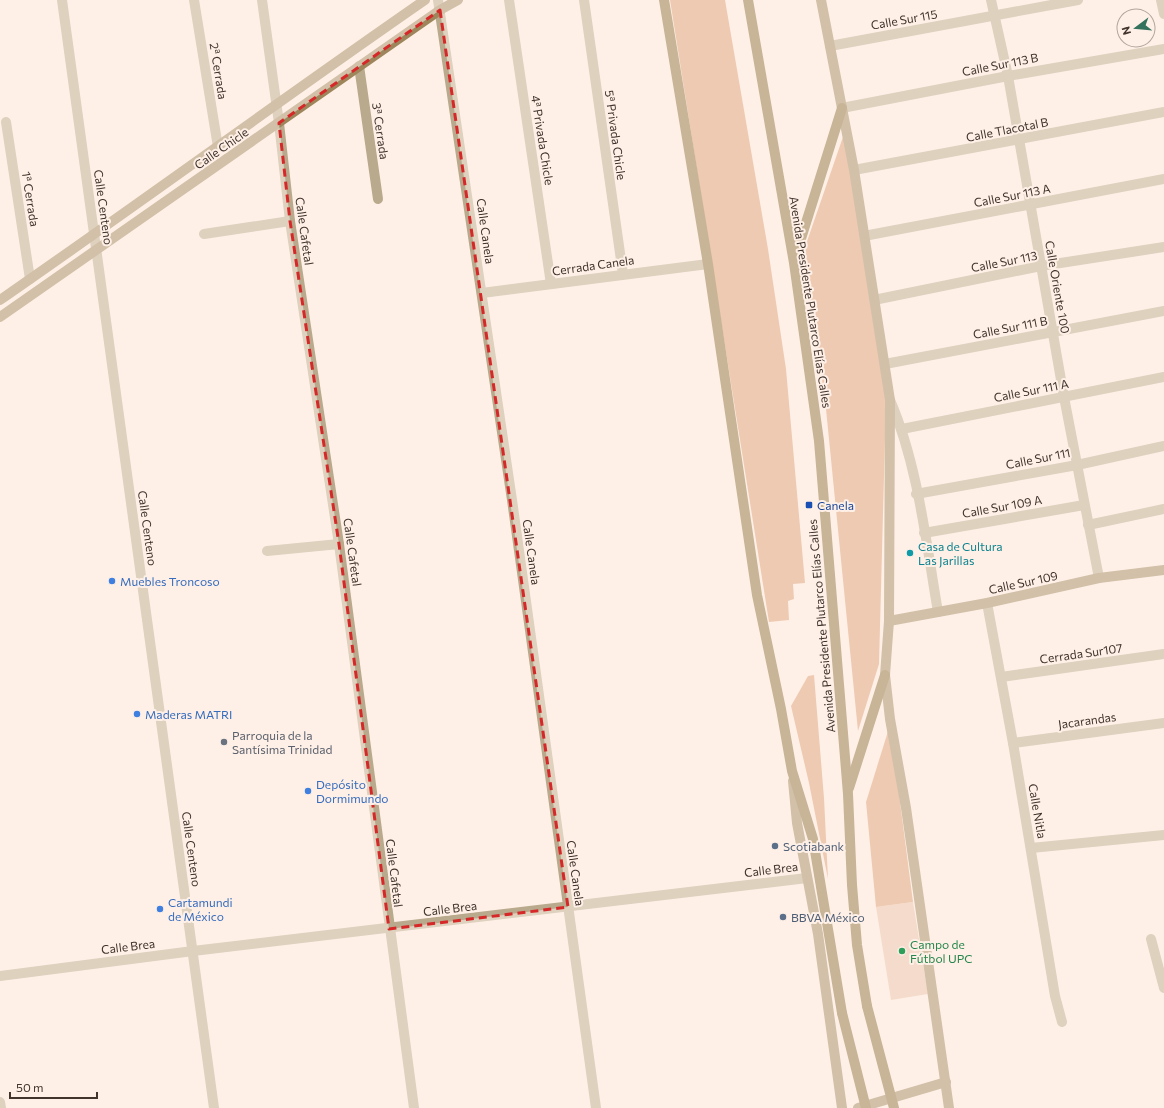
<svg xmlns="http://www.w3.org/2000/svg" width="1164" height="1108" viewBox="0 0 1164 1108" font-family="Commissioner,sans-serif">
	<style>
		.green { fill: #ecc2a8 }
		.forest { fill: #dd9c71 }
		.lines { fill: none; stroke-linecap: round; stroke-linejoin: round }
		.street { stroke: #b9aa8d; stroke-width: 10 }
		.secondary { stroke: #9d865b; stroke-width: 10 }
		.primary { stroke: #886c34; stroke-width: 10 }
		.primary-bridge { stroke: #886c34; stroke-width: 10 }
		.marked { fill: none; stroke: #d62828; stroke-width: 3; stroke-dasharray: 8 5; stroke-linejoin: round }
		.transit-dot { fill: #1a4fb4; stroke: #fef0e7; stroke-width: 1.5 }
		.culture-dot { fill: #0f9aa8; stroke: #fef0e7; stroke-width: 1.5 }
		.shop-dot { fill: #3f7fe0; stroke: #fef0e7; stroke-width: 1.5 }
		.worship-dot { fill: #6b7280; stroke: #fef0e7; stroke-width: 1.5 }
		.service-dot { fill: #5c6f8a; stroke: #fef0e7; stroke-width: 1.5 }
		.leisure-dot { fill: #2e9e5b; stroke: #fef0e7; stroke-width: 1.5 }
		.labels { text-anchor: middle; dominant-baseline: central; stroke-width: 4; stroke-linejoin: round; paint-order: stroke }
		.street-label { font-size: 12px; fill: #41342c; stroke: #fef0e7 }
		.transit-label { font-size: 12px; fill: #164399; stroke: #fef0e7; text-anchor: start }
		.culture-label { font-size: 12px; fill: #0d838f; stroke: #fef0e7; text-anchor: start }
		.shop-label { font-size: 12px; fill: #366cbe; stroke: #fef0e7; text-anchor: start }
		.worship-label { font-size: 12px; fill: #5b616d; stroke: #fef0e7; text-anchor: start }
		.service-label { font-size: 12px; fill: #4e5e75; stroke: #fef0e7; text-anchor: start }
		.leisure-label { font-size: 12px; fill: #27864d; stroke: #fef0e7; text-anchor: start }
	</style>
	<rect width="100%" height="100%" fill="#fef0e7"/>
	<!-- green -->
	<polygon class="green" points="913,902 928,994 891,1000 876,907"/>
	<!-- forest -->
	<g class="forest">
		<polygon points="670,0 725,0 768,249 786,369 805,583 793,584 794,599 788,601 789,620 769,622"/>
		<polygon points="844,134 886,402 879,664 858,731 825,399 803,253"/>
		<polygon points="814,675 824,798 828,879 809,783 791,706 808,676"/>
		<polygon points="890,725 913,902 876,907 866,802"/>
	</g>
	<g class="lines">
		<!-- street -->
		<g class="street">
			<polyline points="62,0 214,1108"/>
			<polyline points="194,0 218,147"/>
			<polyline points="262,0 279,123 290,221 339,544 414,1108"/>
			<polyline points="438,0 512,500 596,1108"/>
			<polyline points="509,0 551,284"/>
			<polyline points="584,0 623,274"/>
			<polyline points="991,0 1008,76 1064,397 1099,578"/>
			<polyline points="1161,0 1164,14"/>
			<polyline points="830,46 1078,0"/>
			<polyline points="359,66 378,199"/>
			<polyline points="842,108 1008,76 1164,49"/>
			<polyline points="6,122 30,279"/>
			<polyline points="854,170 1164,112"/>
			<polyline points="204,234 290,221"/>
			<polyline points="864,236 1164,179"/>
			<polyline points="482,293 708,264"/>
			<polyline points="874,300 1041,266 1164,247"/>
			<polyline points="885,364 1164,311"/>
			<path d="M890 400C918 465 926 542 938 612"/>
			<polyline points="902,429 1164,377"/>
			<polyline points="916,494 1077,465 1164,446"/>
			<polyline points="1088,525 1164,509"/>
			<polyline points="924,533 1084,505"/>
			<polyline points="267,551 339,544"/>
			<polyline points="987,603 1013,743 1055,996 1062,1022"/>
			<polyline points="1001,677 1164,654"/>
			<polyline points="1013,743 1164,723"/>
			<polyline points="1031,848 1164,835"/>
			<polyline points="1151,939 1164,988"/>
			<polyline points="0,976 193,951 807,878"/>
			<polyline points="0,1102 1,1108"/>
		</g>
		<!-- secondary -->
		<g class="secondary">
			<polyline points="821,0 854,170 890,400 889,621 885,675 890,719 906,808 949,1108"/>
			<path d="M0 300C143 201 282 99 425 0"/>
			<polyline points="0,317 440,10 458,0"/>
			<polyline points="889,621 987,603 1099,578 1164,570"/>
			<polyline points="793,781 797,823 818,934 842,1108"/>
			<polyline points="858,1108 946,1082"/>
		</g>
		<!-- primary -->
		<g class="primary">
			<polyline points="664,0 708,264 757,595 781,709 792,771 813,839 842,1013"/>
			<polyline points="748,0 794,263 819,441 848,794 852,885 857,945 867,1006"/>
			<polyline points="794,261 842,108"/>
			<polyline points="849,788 885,675"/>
		</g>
		<!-- primary-bridge -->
		<g class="primary-bridge">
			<polyline points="867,1006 894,1108"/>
			<polyline points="842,1013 866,1108"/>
		</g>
	</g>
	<!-- marked area -->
	<path d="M0 0H1164V1108H0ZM440 10 568 907 389 929 339 544 290 221 279 123Z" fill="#fef0e7" fill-opacity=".55" fill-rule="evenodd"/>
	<path class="marked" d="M440 10 568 907 389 929 339 544 290 221 279 123Z"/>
	<!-- markers -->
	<rect class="transit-dot" x="805" y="501" width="8" height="8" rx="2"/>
	<circle class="culture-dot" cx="910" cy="553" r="4"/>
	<g class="shop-dot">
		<circle cx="112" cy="581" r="4"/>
		<circle cx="137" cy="714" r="4"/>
		<circle cx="308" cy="791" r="4"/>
		<circle cx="160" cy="909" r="4"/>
	</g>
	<circle class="worship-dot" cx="224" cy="742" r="4"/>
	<g class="service-dot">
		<circle cx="775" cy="846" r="4"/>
		<circle cx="783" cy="917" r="4"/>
	</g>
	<circle class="leisure-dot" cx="902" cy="951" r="4"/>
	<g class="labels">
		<!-- street labels -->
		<g class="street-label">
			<text transform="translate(904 19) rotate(-10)">Calle Sur 115</text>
			<text transform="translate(1000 64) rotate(-11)">Calle Sur 113 B</text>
			<text transform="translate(219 71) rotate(81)">2ª Cerrada</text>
			<text transform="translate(1007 129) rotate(-11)">Calle Tlacotal B</text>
			<text transform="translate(381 131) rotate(82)">3ª Cerrada</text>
			<text transform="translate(616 135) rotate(82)">5ª Privada Chicle</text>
			<text transform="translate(543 140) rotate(81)">4ª Privada Chicle</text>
			<text transform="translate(221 148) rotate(-35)">Calle Chicle</text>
			<text transform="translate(1012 195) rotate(-11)">Calle Sur 113 A</text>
			<text transform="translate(31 199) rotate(81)">1ª Cerrada</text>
			<text transform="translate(104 207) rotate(82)">Calle Centeno</text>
			<text transform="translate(305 231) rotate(82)">Calle Cafetal</text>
			<text transform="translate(486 231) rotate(82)">Calle Canela</text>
			<text transform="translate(1004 261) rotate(-11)">Calle Sur 113</text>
			<text transform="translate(593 265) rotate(-8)">Cerrada Canela</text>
			<text transform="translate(1058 287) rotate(80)">Calle Oriente 100</text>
			<text transform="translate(811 302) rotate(81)">Avenida Presidente Plutarco Elías Calles</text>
			<text transform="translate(1010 327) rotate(-11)">Calle Sur 111 B</text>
			<text transform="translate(1031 390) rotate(-11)">Calle Sur 111 A</text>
			<text transform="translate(1038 458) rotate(-11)">Calle Sur 111</text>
			<text transform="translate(1002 506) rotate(-10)">Calle Sur 109 A</text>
			<text transform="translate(148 528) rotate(82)">Calle Centeno</text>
			<text transform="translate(353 552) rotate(82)">Calle Cafetal</text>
			<text transform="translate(532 552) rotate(82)">Calle Canela</text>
			<text transform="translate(1023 582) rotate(-12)">Calle Sur 109</text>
			<text transform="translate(821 626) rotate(-95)">Avenida Presidente Plutarco Elías Calles</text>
			<text transform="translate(1081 653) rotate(-8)">Cerrada Sur107</text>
			<text transform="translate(1087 720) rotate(-8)">Jacarandas</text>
			<text transform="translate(1038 811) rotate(80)">Calle Nitla</text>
			<text transform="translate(192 849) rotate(82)">Calle Centeno</text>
			<text transform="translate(771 869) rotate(-7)">Calle Brea</text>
			<text transform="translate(395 873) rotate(83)">Calle Cafetal</text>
			<text transform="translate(576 873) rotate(82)">Calle Canela</text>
			<text transform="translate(450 908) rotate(-7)">Calle Brea</text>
			<text transform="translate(128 946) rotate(-7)">Calle Brea</text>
		</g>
		<!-- transit labels -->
		<g class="transit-label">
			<text x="817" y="505">Canela</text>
		</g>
		<!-- culture labels -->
		<g class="culture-label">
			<text x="918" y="546">Casa de Cultura<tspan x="918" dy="14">Las Jarillas</tspan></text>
		</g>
		<!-- shop labels -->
		<g class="shop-label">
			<text x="120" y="581">Muebles Troncoso</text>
			<text x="145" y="714">Maderas MATRI</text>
			<text x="316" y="784">Depósito<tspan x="316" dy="14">Dormimundo</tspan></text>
			<text x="168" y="902">Cartamundi<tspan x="168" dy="14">de México</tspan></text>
		</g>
		<!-- worship labels -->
		<g class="worship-label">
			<text x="232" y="735">Parroquia de la<tspan x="232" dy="14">Santísima Trinidad</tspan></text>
		</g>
		<!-- service labels -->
		<g class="service-label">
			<text x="783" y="846">Scotiabank</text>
			<text x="791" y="917">BBVA México</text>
		</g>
		<!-- leisure labels -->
		<g class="leisure-label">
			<text x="910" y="944">Campo de<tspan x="910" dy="14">Fútbol UPC</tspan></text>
		</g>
	</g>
	<!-- north arrow -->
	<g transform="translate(1136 28) rotate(254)"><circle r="19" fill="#fef0e7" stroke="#b2a59c"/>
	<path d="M0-3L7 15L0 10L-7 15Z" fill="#35725d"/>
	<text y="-6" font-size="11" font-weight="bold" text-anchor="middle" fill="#41342c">N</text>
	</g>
	<!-- scale -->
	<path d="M10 1092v6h87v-6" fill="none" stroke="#41342c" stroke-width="2"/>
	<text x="16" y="1092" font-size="12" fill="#41342c" stroke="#fef0e7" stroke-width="3" paint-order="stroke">50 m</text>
</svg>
